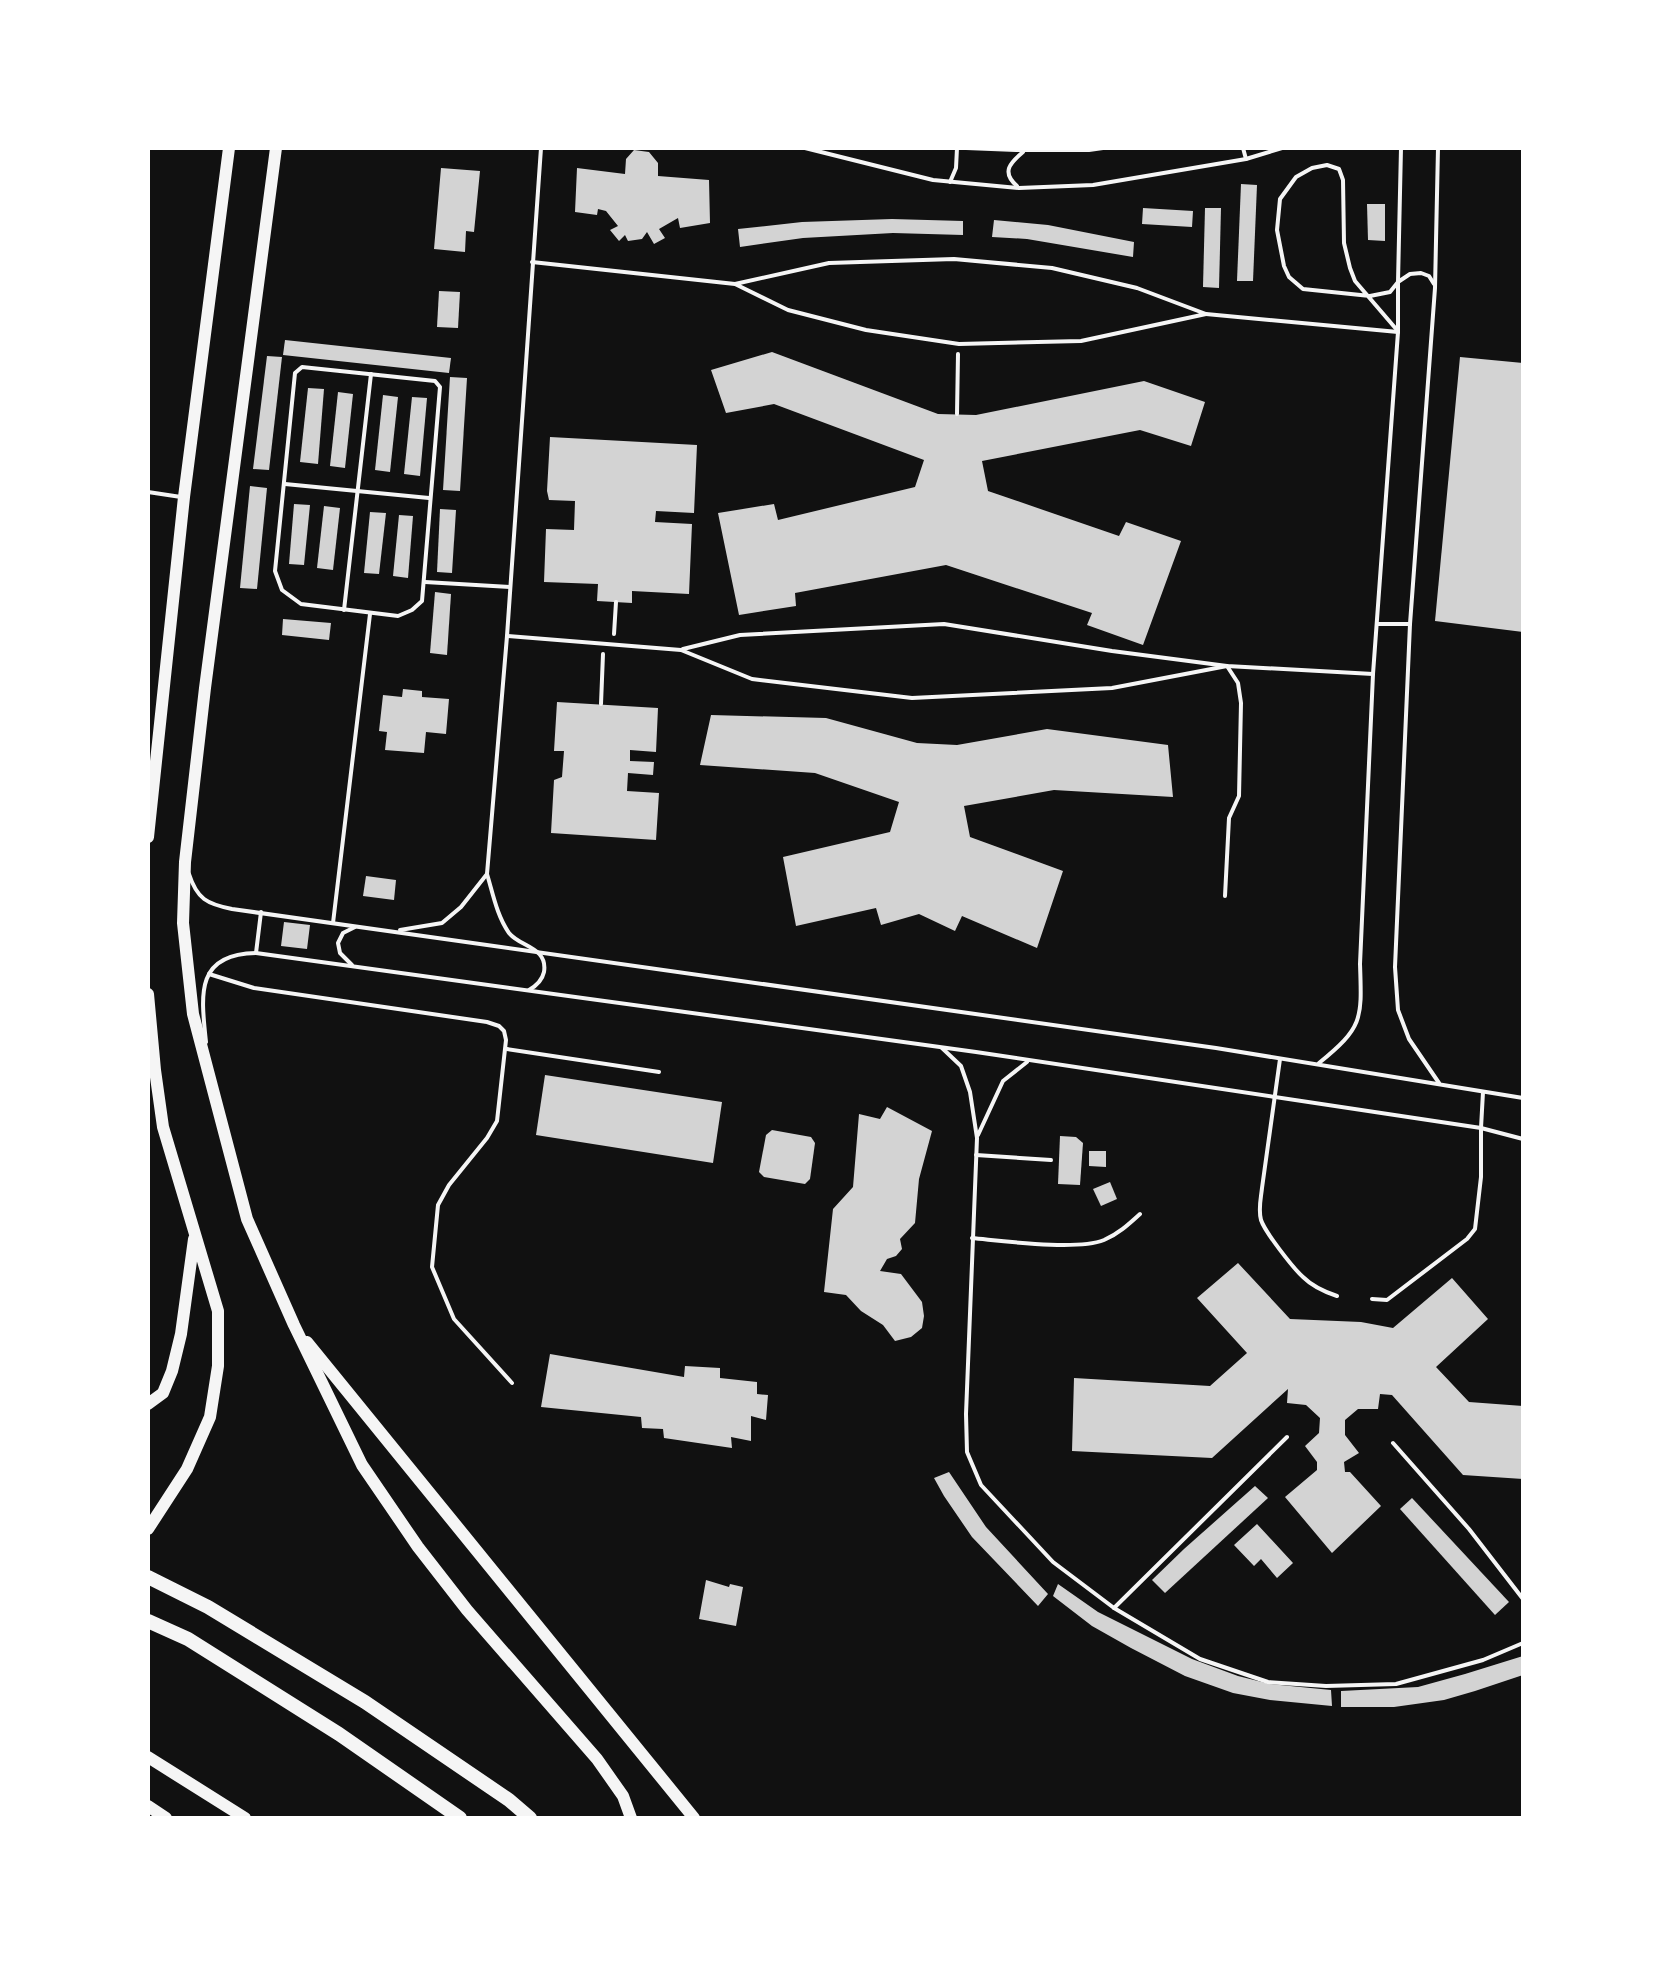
<svg xmlns="http://www.w3.org/2000/svg" width="1671" height="1966" viewBox="0 0 1671 1966" font-family="Merriweather,serif">
	<style>
		.building { fill: #d3d3d3 }
		.lines { fill: none; stroke-linecap: round; stroke-linejoin: round }
		.path { stroke: #f5f5f5; stroke-width: 4 }
		.service { stroke: #f5f5f5; stroke-width: 4 }
		.secondary { stroke: #f5f5f5; stroke-width: 12 }
		.trunk { stroke: #f5f5f5; stroke-width: 14 }
	</style>
	<rect width="100%" height="100%" fill="#111"/>
	<!-- building -->
	<g class="building">
		<polygon points="634,150 649,152 658,163 658,176 709,180 710,223 680,228 678,218 659,229 665,238 654,244 647,232 642,239 628,241 625,235 619,241 610,230 618,226 606,211 598,209 597,215 575,212 577,168 625,174 626,159"/>
		<polygon points="441,168 480,171 474,232 466,231 465,252 434,249"/>
		<polygon points="1241,184 1257,185 1253,281 1237,281"/>
		<polygon points="1367,204 1385,204 1385,241 1368,240"/>
		<polygon points="1143,208 1193,211 1192,227 1142,224"/>
		<polygon points="1205,208 1221,208 1219,288 1203,287"/>
		<polygon points="892,219 963,221 963,235 893,233 803,238 740,247 738,229 802,222"/>
		<polygon points="994,220 1048,225 1134,242 1133,257 1027,239 992,237"/>
		<polygon points="439,291 460,292 458,328 437,327"/>
		<polygon points="285,340 451,358 449,373 283,355"/>
		<polygon points="772,352 938,414 976,415 1144,381 1205,402 1191,446 1140,430 982,461 988,491 1119,536 1126,522 1181,541 1143,645 1087,625 1092,613 946,565 795,593 796,606 739,615 718,513 774,504 778,520 915,487 924,460 774,404 726,413 711,370"/>
		<polygon points="267,356 282,357 269,470 253,469"/>
		<polygon points="1460,357 1523,363 1523,632 1435,621"/>
		<polygon points="450,377 467,378 460,491 443,490"/>
		<polygon points="308,388 324,389 318,464 300,462"/>
		<polygon points="338,392 353,394 345,468 330,466"/>
		<polygon points="383,395 398,397 390,472 375,470"/>
		<polygon points="412,397 427,398 420,476 404,474"/>
		<polygon points="550,437 697,445 694,513 656,511 655,522 692,524 689,594 632,591 632,603 597,601 598,584 544,582 546,529 574,530 575,501 549,500 547,491"/>
		<polygon points="250,486 267,488 257,589 240,588"/>
		<polygon points="294,504 310,505 304,565 289,564"/>
		<polygon points="324,506 340,508 333,570 317,568"/>
		<polygon points="440,509 456,510 452,573 437,572"/>
		<polygon points="370,512 386,513 379,574 364,573"/>
		<polygon points="399,515 413,516 408,578 393,576"/>
		<polygon points="435,592 451,594 447,655 430,653"/>
		<polygon points="283,619 331,623 329,640 282,635"/>
		<polygon points="403,689 422,691 422,697 449,699 446,734 426,732 424,753 385,750 387,732 379,731 383,695 402,697"/>
		<polygon points="557,702 658,708 656,752 630,750 630,761 654,762 653,775 628,773 627,791 659,793 656,840 551,833 554,780 562,777 564,751 554,751"/>
		<polygon points="711,715 826,718 917,743 957,745 1047,729 1168,745 1173,797 1054,790 964,806 970,837 1063,871 1037,948 962,916 955,931 919,914 881,925 876,908 796,926 783,857 890,832 899,802 815,773 700,765"/>
		<polygon points="366,876 396,880 394,900 363,896"/>
		<polygon points="284,922 310,925 307,949 281,946"/>
		<polygon points="545,1075 722,1102 713,1163 536,1135"/>
		<polygon points="887,1107 932,1131 919,1179 915,1223 900,1239 902,1249 896,1256 887,1259 880,1271 901,1274 922,1302 924,1316 922,1328 911,1337 895,1341 883,1325 861,1311 846,1295 824,1292 833,1209 853,1187 859,1114 880,1119"/>
		<polygon points="772,1130 811,1137 815,1143 810,1179 805,1184 764,1177 759,1172 766,1135"/>
		<polygon points="1060,1136 1076,1137 1083,1143 1080,1185 1058,1184"/>
		<polygon points="1089,1151 1106,1151 1106,1167 1089,1166"/>
		<polygon points="1110,1182 1117,1199 1101,1206 1093,1189"/>
		<polygon points="1238,1263 1290,1319 1361,1322 1393,1328 1452,1278 1488,1319 1436,1367 1469,1402 1523,1406 1523,1479 1463,1475 1392,1395 1380,1394 1378,1409 1358,1409 1345,1420 1345,1435 1359,1453 1344,1462 1345,1472 1350,1472 1381,1506 1332,1553 1285,1497 1317,1470 1317,1462 1305,1446 1319,1433 1320,1418 1306,1405 1287,1403 1288,1389 1212,1458 1072,1451 1074,1378 1210,1386 1247,1353 1197,1298"/>
		<polygon points="550,1354 684,1377 685,1366 720,1368 720,1378 757,1382 757,1394 768,1395 766,1420 751,1416 751,1441 731,1437 732,1448 664,1438 663,1429 642,1428 641,1417 541,1407"/>
		<polygon points="949,1472 986,1527 1048,1594 1038,1606 972,1537 944,1496 934,1478"/>
		<polygon points="1255,1486 1268,1498 1165,1593 1152,1580 1184,1549"/>
		<polygon points="1412,1498 1509,1602 1495,1615 1400,1509"/>
		<polygon points="1257,1524 1293,1563 1277,1578 1261,1559 1254,1566 1234,1545"/>
		<polygon points="706,1580 729,1587 730,1584 743,1587 736,1626 699,1619"/>
		<polygon points="1058,1584 1098,1612 1192,1659 1238,1676 1270,1684 1331,1690 1332,1706 1270,1700 1233,1693 1185,1676 1131,1648 1092,1626 1053,1596"/>
		<polygon points="1523,1656 1523,1675 1475,1691 1444,1700 1394,1707 1341,1707 1341,1691 1418,1687 1465,1674"/>
	</g>
	<g class="lines">
		<!-- path -->
		<g class="path">
			<polyline points="957,414 958,354"/>
			<polyline points="614,634 616,602"/>
			<polyline points="601,704 603,654"/>
		</g>
		<!-- service -->
		<g class="service">
			<polyline points="805,148 933,180 1019,188 1093,185 1246,159 1282,148"/>
			<polyline points="966,148 1016,150 1089,150 1103,148"/>
			<polyline points="1243,148 1246,159"/>
			<polyline points="1438,148 1435,288 1410,624 1395,967 1398,1010 1409,1039 1439,1083"/>
			<polyline points="950,182 956,168 957,148"/>
			<path d="M1017 186C1001 172 1010 163 1023 152"/>
			<polyline points="532,262 735,284 829,263 954,259 1052,268 1137,288 1206,314 1081,341 959,344 866,330 788,310 735,284"/>
			<polyline points="1206,314 1398,332"/>
			<polyline points="1397,330 1355,281 1350,268 1344,243 1343,180 1339,169 1327,165 1312,168 1296,177 1280,199 1277,230 1284,266 1289,277 1303,289 1370,296 1390,292 1398,282 1410,274 1421,273 1429,276 1434,284"/>
			<polygon points="302,367 435,381 440,387 422,601 412,610 398,616 301,604 282,590 275,571 295,373"/>
			<polyline points="285,484 429,498"/>
			<polyline points="148,492 181,497"/>
			<polyline points="425,582 510,587"/>
			<polyline points="344,610 371,374"/>
			<polyline points="1378,624 1410,624"/>
			<polyline points="507,636 681,650 752,679 912,698 1112,688 1227,666"/>
			<polyline points="683,649 740,635 944,624 1112,651 1227,666 1373,674"/>
			<path d="M189 874C197 899 207 904 232 909L1216 1048 1523 1098"/>
			<polyline points="1225,896 1229,818 1239,796 1241,703 1238,683 1227,666"/>
			<polyline points="333,923 370,614"/>
			<polyline points="400,930 442,923 461,907 487,874"/>
			<polyline points="256,953 261,912"/>
			<polyline points="352,965 340,953 338,943 343,933 355,927"/>
			<polyline points="209,974 254,988 487,1022 499,1026 504,1031 506,1040 497,1121 487,1138 449,1185 438,1205 432,1267 454,1319 512,1383"/>
			<path d="M529 990C536 986 542 981 544 972 548 947 520 947 509 933 497 916 493 894 487 874L507 636 541 148"/>
			<path d="M206 1042C201 995 195 954 256 953L976 1052 1481 1128 1523 1139"/>
			<polyline points="942,1048 961,1066 970,1092 977,1138 966,1414 967,1452 981,1485 1053,1562 1114,1608 1200,1659 1268,1682 1326,1686 1396,1684 1483,1660 1523,1643"/>
			<polyline points="507,1049 659,1072"/>
			<path d="M1280 1059 1262 1188C1261 1198 1258 1209 1261 1220 1265 1232 1293 1268 1303 1277 1313 1287 1325 1292 1337 1296"/>
			<path d="M1319 1063C1363 1027 1362 1020 1360 964L1373 674 1398 332V282L1401 148"/>
			<polyline points="978,1135 1003,1081 1027,1062"/>
			<polyline points="976,1155 1051,1160"/>
			<path d="M972 1238C1004 1241 1076 1251 1104 1240 1118 1234 1128 1225 1140 1214"/>
			<polyline points="1372,1299 1387,1300 1467,1239 1475,1229 1481,1177 1481,1128 1483,1092"/>
			<polyline points="1393,1443 1469,1529 1523,1599"/>
			<polyline points="1114,1608 1287,1437"/>
		</g>
		<!-- secondary -->
		<g class="secondary">
			<polyline points="276,148 205,688 185,862 183,923 193,1014 247,1219 294,1325 362,1465 418,1547 467,1610 597,1759 623,1796 631,1818"/>
			<polyline points="148,837 184,497 229,148"/>
			<polyline points="148,994 155,1070 163,1127 218,1311 218,1366 210,1417 187,1469 148,1529"/>
			<polyline points="307,1342 694,1818"/>
			<polyline points="148,1404 163,1393 172,1371 181,1334 194,1239"/>
			<polyline points="148,1757 245,1818"/>
			<polyline points="148,1806 166,1818"/>
		</g>
		<!-- trunk -->
		<g class="trunk">
			<polyline points="148,1577 208,1607 365,1702 509,1800 530,1818"/>
			<polyline points="148,1621 188,1639 339,1734 460,1818"/>
		</g>
	</g>
	<!-- border -->
	<rect width="1671" height="1966" fill="none" stroke="#ffffff" stroke-width="300"/>
</svg>
